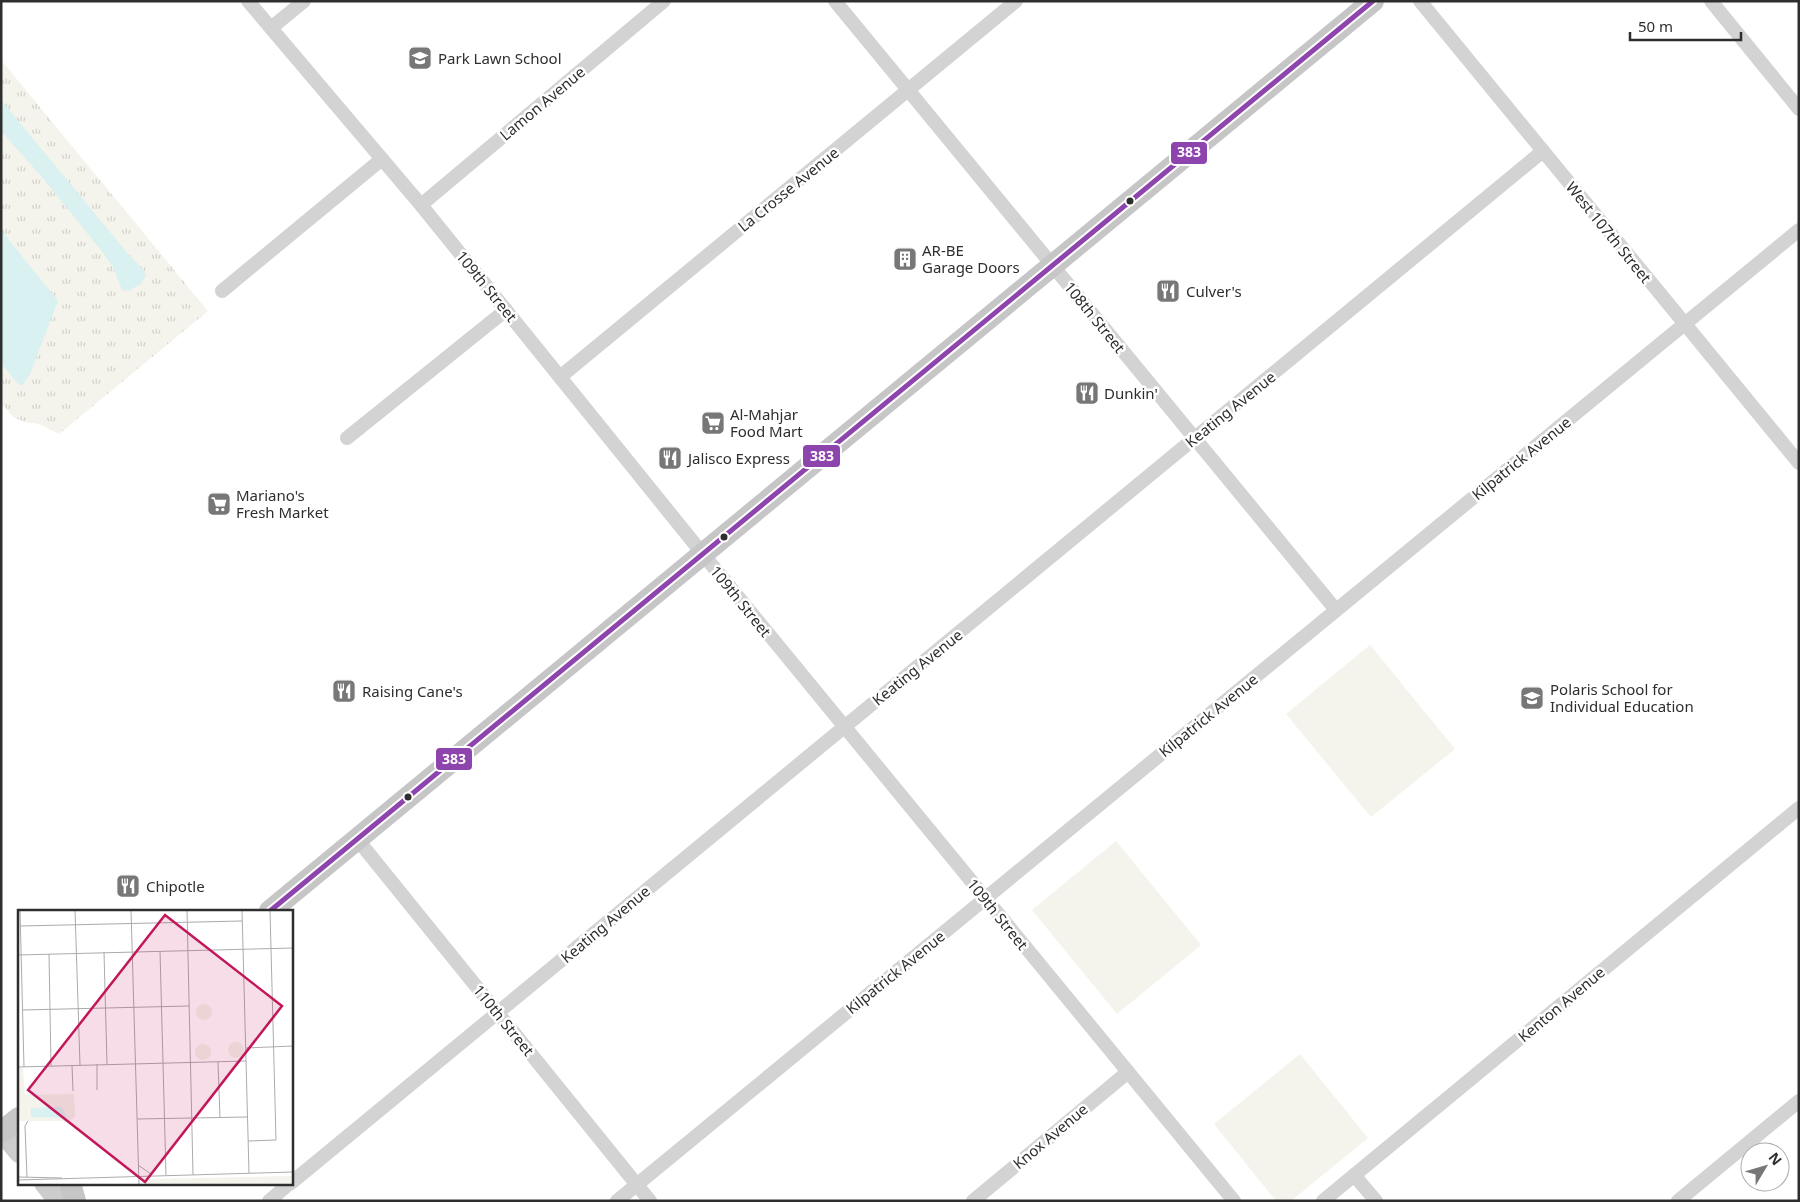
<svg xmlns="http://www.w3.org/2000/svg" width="1800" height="1202" viewBox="0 0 1800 1202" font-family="'Noto Sans',sans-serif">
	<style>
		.grass { fill: url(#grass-tufts) }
		.park { fill: #f4f4ec }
		.water { fill: #d9f1f0 }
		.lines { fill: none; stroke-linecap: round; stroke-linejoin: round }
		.minor { stroke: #d3d3d3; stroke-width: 14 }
		.secondary { stroke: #ccc; stroke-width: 20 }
		.primary { stroke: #c6c6c6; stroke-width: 22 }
		.bus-1-casing { stroke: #fff; stroke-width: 9 }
		.bus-1 { stroke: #8e44ad; stroke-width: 5 }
		.bus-dot { fill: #2e2e2e; stroke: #fff; stroke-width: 2 }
		.labels { text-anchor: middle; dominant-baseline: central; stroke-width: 5; stroke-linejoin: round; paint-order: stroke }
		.poi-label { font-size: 15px; fill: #2e2e2e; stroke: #fff; text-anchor: start }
		.street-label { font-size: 15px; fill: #2e2e2e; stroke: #fff }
		.inset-road { fill: none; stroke: #ababab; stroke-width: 1 }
		.view { fill: #c2185b; fill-opacity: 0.15; stroke: #c2185b; stroke-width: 2.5 }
		.inset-edge { fill: none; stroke: #2e2e2e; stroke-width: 2.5 }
		.line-badge { stroke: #fff; stroke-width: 2 }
		.badge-label { font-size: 14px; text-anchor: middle; font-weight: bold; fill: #fff }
	</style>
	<defs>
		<pattern id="grass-tufts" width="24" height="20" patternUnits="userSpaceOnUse" patternTransform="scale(1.25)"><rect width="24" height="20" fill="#f4f4ec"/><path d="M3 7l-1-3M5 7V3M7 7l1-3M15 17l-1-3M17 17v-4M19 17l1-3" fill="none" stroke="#d2d2cb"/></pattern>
	</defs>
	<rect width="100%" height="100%" fill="#fff"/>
	<!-- grass -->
	<polygon class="grass" points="1,60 208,311 59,434 39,424 25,422 13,417 1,403"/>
	<!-- park -->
	<g class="park">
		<polygon points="1370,645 1455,749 1371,817 1286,714"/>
		<polygon points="1116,841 1201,945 1117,1014 1032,910"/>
		<polygon points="1300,1054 1368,1138 1291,1201 1276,1201 1214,1124"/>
	</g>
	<!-- water -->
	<g class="water">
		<polygon points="1,100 129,255 141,267 146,275 141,284 128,291 122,290 113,267 104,254 41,176 1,131"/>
		<polygon points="1,230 58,301 30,374 23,385 18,384 1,363"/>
	</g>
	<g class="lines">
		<!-- minor -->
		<g class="minor">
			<polyline points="248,1 421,205 702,553 1234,1201"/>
			<polyline points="835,1 1336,610"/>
			<polyline points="1420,1 1799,463"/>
			<polyline points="1711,1 1799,109"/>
			<polyline points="271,28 304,1"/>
			<polyline points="421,205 664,1"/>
			<polyline points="222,291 382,159"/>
			<polyline points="560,377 1016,1"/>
			<polyline points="347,438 506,310"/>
			<polyline points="357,839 650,1201"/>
			<polyline points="1354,1175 1376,1201"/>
			<polyline points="291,1183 1543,151"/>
			<polyline points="269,1201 290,1183"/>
			<polyline points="617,1201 1799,230"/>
			<polyline points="973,1201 1128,1072"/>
			<polyline points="1323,1201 1799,808"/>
			<polyline points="1678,1201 1799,1101"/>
		</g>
		<!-- secondary -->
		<g class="secondary">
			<polyline points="1,1131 19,1153"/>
			<polyline points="44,1183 58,1201"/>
		</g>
		<!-- primary -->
		<g class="primary">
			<polyline points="270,911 1373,1"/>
			<polyline points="1,1132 19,1118"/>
			<polyline points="70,1183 75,1201"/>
		</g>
		<!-- bus-1 casing -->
		<g class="bus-1-casing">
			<polyline id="bus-1" points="270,911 1373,1"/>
		</g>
		<!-- bus-1 -->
		<use href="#bus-1" class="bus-1"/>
	</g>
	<!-- icons -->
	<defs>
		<g id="school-square" transform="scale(1.25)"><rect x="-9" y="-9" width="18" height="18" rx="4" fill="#777" stroke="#fff"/><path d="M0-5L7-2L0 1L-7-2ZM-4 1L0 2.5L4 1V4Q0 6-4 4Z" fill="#fff"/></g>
		<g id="building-square" transform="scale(1.25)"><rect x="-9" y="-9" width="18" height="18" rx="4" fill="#777" stroke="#fff"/><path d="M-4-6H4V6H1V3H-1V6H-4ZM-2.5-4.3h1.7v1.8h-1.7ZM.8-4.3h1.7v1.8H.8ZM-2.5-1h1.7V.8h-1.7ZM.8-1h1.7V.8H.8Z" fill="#fff"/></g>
		<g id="restaurant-square" transform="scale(1.25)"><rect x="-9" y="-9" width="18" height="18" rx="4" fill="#777" stroke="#fff"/><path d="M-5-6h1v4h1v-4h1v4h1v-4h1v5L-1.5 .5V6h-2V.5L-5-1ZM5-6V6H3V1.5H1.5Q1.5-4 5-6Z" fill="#fff"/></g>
		<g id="supermarket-square" transform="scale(1.25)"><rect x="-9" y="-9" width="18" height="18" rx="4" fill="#777" stroke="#fff"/><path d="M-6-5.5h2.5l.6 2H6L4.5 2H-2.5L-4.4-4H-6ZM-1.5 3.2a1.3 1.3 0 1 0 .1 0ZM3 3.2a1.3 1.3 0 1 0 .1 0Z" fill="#fff"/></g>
	</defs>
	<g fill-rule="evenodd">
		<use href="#school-square" x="420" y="58"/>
		<use href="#building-square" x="905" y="259"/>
		<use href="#restaurant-square" x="1168" y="291"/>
		<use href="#restaurant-square" x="1087" y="393"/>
		<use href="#supermarket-square" x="713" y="423"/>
		<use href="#restaurant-square" x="670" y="458"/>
		<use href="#supermarket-square" x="219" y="504"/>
		<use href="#restaurant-square" x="344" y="691"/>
		<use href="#school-square" x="1532" y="698"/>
		<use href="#restaurant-square" x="128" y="886"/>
	</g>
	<!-- markers -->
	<g class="bus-dot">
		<circle cx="1130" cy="201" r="4.5"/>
		<circle cx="724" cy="537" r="4.5"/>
		<circle cx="408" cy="797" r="4.5"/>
	</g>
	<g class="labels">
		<!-- poi labels -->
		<g class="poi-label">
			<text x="438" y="58">Park Lawn School</text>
			<text x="922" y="250">AR-BE<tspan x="922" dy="17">Garage Doors</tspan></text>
			<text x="1186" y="291">Culver's</text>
			<text x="1104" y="393">Dunkin'</text>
			<text x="730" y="414">Al-Mahjar<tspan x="730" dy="17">Food Mart</tspan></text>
			<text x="688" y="458">Jalisco Express</text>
			<text x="236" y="495">Mariano's<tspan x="236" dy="17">Fresh Market</tspan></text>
			<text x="1550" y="689">Polaris School for<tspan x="1550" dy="17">Individual Education</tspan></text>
			<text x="362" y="691">Raising Cane's</text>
			<text x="146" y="886">Chipotle</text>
		</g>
		<!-- street labels -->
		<g class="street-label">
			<text transform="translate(542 103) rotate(-40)">Lamon Avenue</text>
			<text transform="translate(788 189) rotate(-39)">La Crosse Avenue</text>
			<text transform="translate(1609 232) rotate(51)">West 107th Street</text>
			<text transform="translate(487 286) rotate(51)">109th Street</text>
			<text transform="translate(1095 317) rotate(51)">108th Street</text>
			<text transform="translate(1230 409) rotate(-39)">Keating Avenue</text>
			<text transform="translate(1521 458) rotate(-39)">Kilpatrick Avenue</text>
			<text transform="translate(741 601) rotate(51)">109th Street</text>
			<text transform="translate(917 667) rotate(-39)">Keating Avenue</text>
			<text transform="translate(1208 715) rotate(-39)">Kilpatrick Avenue</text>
			<text transform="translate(998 914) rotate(51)">109th Street</text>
			<text transform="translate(605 924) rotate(-40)">Keating Avenue</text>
			<text transform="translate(895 972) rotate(-39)">Kilpatrick Avenue</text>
			<text transform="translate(1561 1004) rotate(-40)">Kenton Avenue</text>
			<text transform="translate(504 1020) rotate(51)">110th Street</text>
			<text transform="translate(1050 1136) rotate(-40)">Knox Avenue</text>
		</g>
	</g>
	<!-- overview -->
	<g transform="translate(18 910)">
		<rect width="275" height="275" fill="#fff"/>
		<path d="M2 158H5L7 185 56 184 57 207 51 211H11L10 194 1 185Z" fill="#f4f4ec"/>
		<path d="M0 168 1 185 10 194 11 211H0Z" fill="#f4f4ec"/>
		<path d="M275 266V275H125L132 269Z" fill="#f4f4ec"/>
		<path d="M178 102a8 8 0 1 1 16 0a8 8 0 1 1-16 0ZM210 140a8 8 0 1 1 16 0a8 8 0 1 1-16 0ZM177 142a8 8 0 1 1 16 0a8 8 0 1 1-16 0Z" fill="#f4f4ec"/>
		<path d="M44 197 49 208 13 207V198Z" fill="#d9f1f0"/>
		<path class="inset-road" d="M2 0 6 157M57 0 62 155M113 0 121 275M169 0 175 265M224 0 231 263M2 16 224 11M142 41 148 265M86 42 89 154M31 44 33 156M0 45 275 38M4 100 171 96M228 138 275 136M200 152 202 208M79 154V180M54 155 55 181M0 157 228 151M119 209 229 207M230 231 258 230 252 0M120 255 133 264M0 267 44 268M9 267 7 216 10 211M0 270 275 262"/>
		<path class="view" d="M147 5 264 96 127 272 10 180Z"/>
		<rect width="275" height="275" class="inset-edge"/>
	</g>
	<g class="line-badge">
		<rect x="1170" y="141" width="38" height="24" rx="5" fill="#8e44ad"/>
		<rect x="802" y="444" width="39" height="24" rx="5" fill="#8e44ad"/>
		<rect x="435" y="747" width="38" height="24" rx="5" fill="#8e44ad"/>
	</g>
	<g class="badge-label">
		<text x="1189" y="157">383</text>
		<text x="822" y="461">383</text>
		<text x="454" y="764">383</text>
	</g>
	<!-- border -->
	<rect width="1800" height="1202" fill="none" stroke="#2e2e2e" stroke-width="5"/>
	<!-- north arrow -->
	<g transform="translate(1765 1167) rotate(52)"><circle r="24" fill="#ffffff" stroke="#ababab"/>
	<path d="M0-4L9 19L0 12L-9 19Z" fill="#777777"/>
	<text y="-8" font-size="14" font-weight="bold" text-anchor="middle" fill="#2e2e2e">N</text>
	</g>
	<!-- scale -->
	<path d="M1630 32v8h111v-8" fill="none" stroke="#2e2e2e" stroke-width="2.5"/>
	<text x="1638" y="32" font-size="15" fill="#2e2e2e" stroke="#ffffff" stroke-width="4" paint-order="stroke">50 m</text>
</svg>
